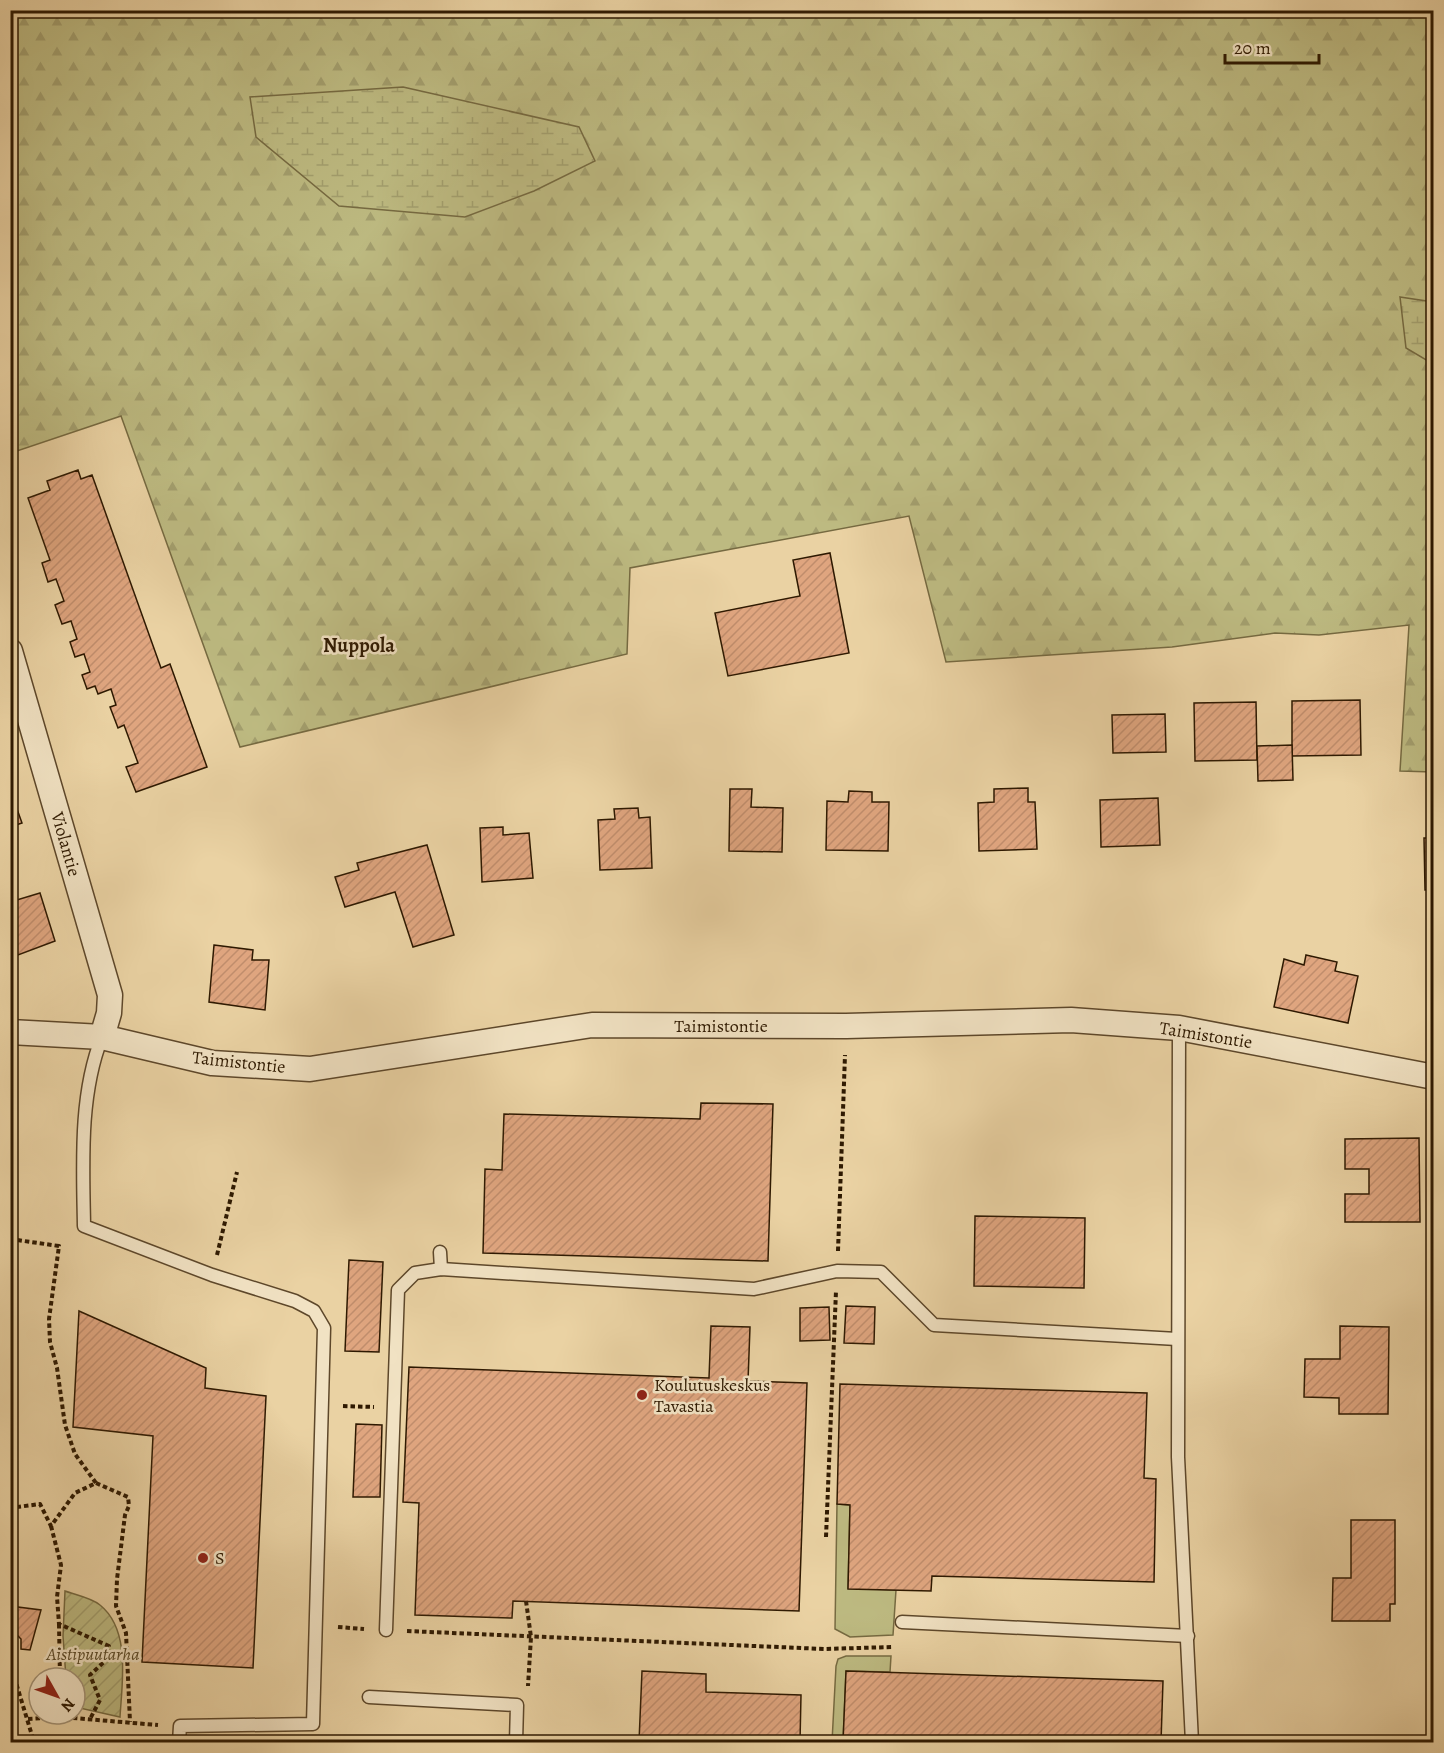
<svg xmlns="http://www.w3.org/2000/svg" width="1444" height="1753" viewBox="0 0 1444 1753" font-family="Alegreya,serif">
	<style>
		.green { fill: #bdba81; stroke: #766a41; stroke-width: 1.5 }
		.forest { fill: url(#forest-firs); stroke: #766a41; stroke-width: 1.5 }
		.wetland { fill: url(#wetland-marsh); stroke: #766a41; stroke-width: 1.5 }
		.garden { fill: url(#garden-furrows); stroke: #766a41; stroke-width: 1.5 }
		.building { fill: url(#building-hatch); stroke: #2e1901; stroke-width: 1.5 }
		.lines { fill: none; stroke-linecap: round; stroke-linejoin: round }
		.service-casing { stroke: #5d472a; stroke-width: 15 }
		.minor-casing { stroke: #5d472a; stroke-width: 27 }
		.path { stroke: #2e1901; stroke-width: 4; stroke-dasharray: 4.5 3; stroke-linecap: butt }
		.service { stroke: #f1e2c3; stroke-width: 12 }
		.minor { stroke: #f1e2c3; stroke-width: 24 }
		.poi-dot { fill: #8f2418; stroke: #f1e2c3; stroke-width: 2 }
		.labels { text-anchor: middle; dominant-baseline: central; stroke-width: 5; stroke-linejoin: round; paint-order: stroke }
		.street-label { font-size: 18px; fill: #2e1901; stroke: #f1e2c3 }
		.poi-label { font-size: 18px; fill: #2e1901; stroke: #f1e2c3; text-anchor: start }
		.park-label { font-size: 18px; font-style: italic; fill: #594927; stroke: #f1e2c3 }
		.neighbourhood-label { font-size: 20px; font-weight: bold; fill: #2e1901; stroke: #f1e2c3 }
	</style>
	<defs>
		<pattern id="forest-firs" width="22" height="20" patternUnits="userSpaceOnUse" patternTransform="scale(1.5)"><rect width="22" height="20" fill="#bdba81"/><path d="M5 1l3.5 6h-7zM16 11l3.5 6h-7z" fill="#a39f6e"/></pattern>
		<pattern id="wetland-marsh" width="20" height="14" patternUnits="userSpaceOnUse" patternTransform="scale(1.5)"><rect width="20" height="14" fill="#bdba81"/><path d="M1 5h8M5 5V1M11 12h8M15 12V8" fill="none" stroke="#a39f6e"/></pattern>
		<pattern id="garden-furrows" width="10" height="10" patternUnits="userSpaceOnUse" patternTransform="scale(1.5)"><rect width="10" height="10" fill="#bdba81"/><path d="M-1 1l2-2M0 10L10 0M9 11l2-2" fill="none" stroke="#a39f6e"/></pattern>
		<pattern id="building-hatch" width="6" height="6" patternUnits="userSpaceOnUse" patternTransform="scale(1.5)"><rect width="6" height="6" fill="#dfa57f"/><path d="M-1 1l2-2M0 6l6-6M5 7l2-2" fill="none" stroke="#c08d6c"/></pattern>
	</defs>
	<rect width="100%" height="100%" fill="#ead2a3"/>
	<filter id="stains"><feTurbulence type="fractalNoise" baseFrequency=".00333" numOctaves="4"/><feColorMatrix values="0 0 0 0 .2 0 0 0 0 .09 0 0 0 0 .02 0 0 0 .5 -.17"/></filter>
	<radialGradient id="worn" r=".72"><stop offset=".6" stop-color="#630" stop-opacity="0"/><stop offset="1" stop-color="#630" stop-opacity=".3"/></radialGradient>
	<!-- green -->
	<g class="green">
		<polygon points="837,1504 850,1505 848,1588 896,1590 893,1635 850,1637 835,1629"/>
		<polygon points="846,1656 891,1656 890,1672 846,1671 843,1742 832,1742 836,1666 838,1659"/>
	</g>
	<!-- forest -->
	<polygon class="forest" points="10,11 1433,11 1433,772 1400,771 1409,625 1319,635 1275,633 1172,647 946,662 909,516 630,568 627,654 240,747 121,416 11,453"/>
	<!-- wetland -->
	<g class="wetland">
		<polygon points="403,87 579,127 595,161 534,191 465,217 339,206 256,137 250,97"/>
		<polygon points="1400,297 1433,302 1433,364 1406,348"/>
	</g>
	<!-- garden -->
	<path class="garden" d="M65 1591C76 1595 92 1598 100 1605 131 1630 122 1682 120 1717L75 1707V1678H66L63 1636Z"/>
	<!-- building -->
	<g class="building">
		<polygon points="78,470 81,479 92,475 161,668 170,664 207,767 136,792 126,767 138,763 124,725 118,728 110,707 116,705 111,689 98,694 95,686 87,689 82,675 90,672 84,654 75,657 70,642 77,639 71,621 62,624 55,605 64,601 56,579 48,582 42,563 50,560 28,498 50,490 47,481"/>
		<polygon points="830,553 849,653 728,676 715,613 800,596 793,560"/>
		<polygon points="1360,700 1361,755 1292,756 1292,701"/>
		<polygon points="1256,702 1257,760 1195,761 1194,703"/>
		<polygon points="1165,714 1166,752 1113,753 1112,715"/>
		<polygon points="1292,745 1293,780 1258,781 1257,746"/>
		<polygon points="1028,788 1028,802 1035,802 1037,849 979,851 978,803 994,802 994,789"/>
		<polygon points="730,789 752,789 751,807 783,808 782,852 729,851"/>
		<polygon points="849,791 872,792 872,802 889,802 888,851 826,850 827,801 848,802"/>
		<polygon points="12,795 22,823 10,827 10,796"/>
		<polygon points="1158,798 1160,845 1101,847 1100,800"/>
		<polygon points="638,808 639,818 650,817 652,868 600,870 598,820 615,819 614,809"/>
		<polygon points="503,827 503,835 529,833 533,878 482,882 480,828"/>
		<polygon points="1424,838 1434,838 1434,889 1425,890"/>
		<polygon points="427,845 454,935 413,947 395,892 345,907 335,877 359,870 357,863"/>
		<polygon points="40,893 55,941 10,958 10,902"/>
		<polygon points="214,945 253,950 252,960 269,960 265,1010 209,1002"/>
		<polygon points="1306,955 1337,962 1335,971 1358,976 1348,1023 1274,1007 1284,959 1304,965"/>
		<polygon points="701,1103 773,1104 768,1261 483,1253 485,1169 502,1170 504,1114 700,1119"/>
		<polygon points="1419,1138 1420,1222 1345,1222 1345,1194 1369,1194 1369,1169 1345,1169 1345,1139"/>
		<polygon points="975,1216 1085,1218 1084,1288 974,1286"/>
		<polygon points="349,1260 383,1262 379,1352 345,1351"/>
		<polygon points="846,1306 875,1307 874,1344 844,1343"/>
		<polygon points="829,1307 830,1340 800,1341 800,1308"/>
		<polygon points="79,1311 206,1368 205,1388 266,1396 253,1668 142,1662 153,1436 73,1427"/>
		<polygon points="711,1326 750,1327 748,1381 807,1383 799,1611 513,1601 512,1618 415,1615 419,1503 403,1502 409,1367 709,1378"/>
		<polygon points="1340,1326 1389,1327 1388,1414 1339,1414 1339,1398 1304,1397 1305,1359 1340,1359"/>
		<polygon points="840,1384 1147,1393 1144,1478 1156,1479 1154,1582 932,1576 931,1591 848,1589 850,1505 837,1504"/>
		<polygon points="356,1424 382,1425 380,1497 353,1497"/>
		<polygon points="1351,1520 1395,1520 1395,1604 1390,1604 1390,1621 1332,1621 1333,1578 1351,1578"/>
		<polygon points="10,1606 41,1610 30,1650 21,1649 21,1639 11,1629"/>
		<polygon points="642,1671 706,1674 706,1692 801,1695 800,1742 639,1742"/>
		<polygon points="846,1671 1163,1681 1161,1742 843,1742"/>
	</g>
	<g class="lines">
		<!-- service casing -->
		<g class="service-casing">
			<g id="service">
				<polyline points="1179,1028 1178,1457 1192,1742"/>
				<path d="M102 1037C79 1095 83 1164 84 1226L212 1275 295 1301 314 1311 324 1328 313 1724 180 1726 179 1742"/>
				<polyline points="440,1252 441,1269"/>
				<polyline points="902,1622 1188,1636"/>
				<polyline points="386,1630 398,1290 415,1273 441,1269 754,1289 837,1271 881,1272 934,1325 1177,1339"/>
				<polyline points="369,1697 517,1705 516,1742"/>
			</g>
		</g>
		<!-- minor casing -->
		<g class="minor-casing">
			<g id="minor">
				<polyline points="10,651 110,995 109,1013 102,1037"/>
				<polyline points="10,1032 102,1037 212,1063 310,1069 592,1025 846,1026 1071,1020 1179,1028 1434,1077"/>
			</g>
		</g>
		<!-- path -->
		<g class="path">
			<polyline points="10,1239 59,1246 49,1319 50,1342 57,1368 65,1425 75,1454 96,1483 75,1493 51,1526 40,1504 10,1508"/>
			<polyline points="838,1251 845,1055"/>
			<polyline points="217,1255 237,1172"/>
			<polyline points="343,1406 374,1407"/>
			<polyline points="96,1483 128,1497 129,1506 125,1515 117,1579 116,1606 126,1633 130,1722"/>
			<polyline points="51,1526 61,1565 57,1597 59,1624 109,1646 106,1660 90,1675 100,1700 90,1719"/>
			<polyline points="826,1537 836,1291"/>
			<polyline points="526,1601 531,1637 528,1686"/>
			<polyline points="59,1624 60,1678"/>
			<polyline points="338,1627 364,1629"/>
			<polyline points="407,1631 824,1649 892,1647"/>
			<polyline points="10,1663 34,1742"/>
			<polyline points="28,1719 62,1717 158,1725"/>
		</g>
		<!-- service -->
		<use href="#service" class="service"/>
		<!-- minor -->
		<use href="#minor" class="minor"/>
	</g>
	<!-- markers -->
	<g class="poi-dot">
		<circle cx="642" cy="1395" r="6"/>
		<circle cx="203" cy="1558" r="6"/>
	</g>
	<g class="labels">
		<!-- street labels -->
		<g class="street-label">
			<text transform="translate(66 844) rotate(74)">Violantie</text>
			<text x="721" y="1026">Taimistontie</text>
			<text transform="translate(1206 1035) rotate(9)">Taimistontie</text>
			<text transform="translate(239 1062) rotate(6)">Taimistontie</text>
		</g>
		<!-- poi labels -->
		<g class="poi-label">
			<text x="654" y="1385">Koulutuskeskus<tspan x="654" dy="21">Tavastia</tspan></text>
			<text x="215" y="1558">S</text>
		</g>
		<!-- park labels -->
		<g class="park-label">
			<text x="93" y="1654">Aistipuutarha</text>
		</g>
		<!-- neighbourhood labels -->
		<g class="neighbourhood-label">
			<text x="359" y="645">Nuppola</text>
		</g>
	</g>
	<!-- margin -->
	<rect width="1444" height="1753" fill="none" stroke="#ead2a3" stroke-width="36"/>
	<rect x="12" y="12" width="1420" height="1729" fill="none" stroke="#2e1901" stroke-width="3"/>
	<rect x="18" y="18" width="1408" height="1717" fill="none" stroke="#2e1901" stroke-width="1.5"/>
	<!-- north arrow -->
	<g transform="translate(57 1696) rotate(130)"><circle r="28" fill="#f1e2c3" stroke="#a39275" stroke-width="1.5"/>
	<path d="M0-4.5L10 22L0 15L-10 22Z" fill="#8f2418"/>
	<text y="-9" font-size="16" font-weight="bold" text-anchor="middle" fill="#2e1901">N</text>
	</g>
	<!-- scale -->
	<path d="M1225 54v9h94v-9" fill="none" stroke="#2e1901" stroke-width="3"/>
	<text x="1234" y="54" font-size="18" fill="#2e1901" stroke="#f1e2c3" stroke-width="4.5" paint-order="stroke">20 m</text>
	<rect width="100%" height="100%" filter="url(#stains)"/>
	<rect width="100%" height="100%" fill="url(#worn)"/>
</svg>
